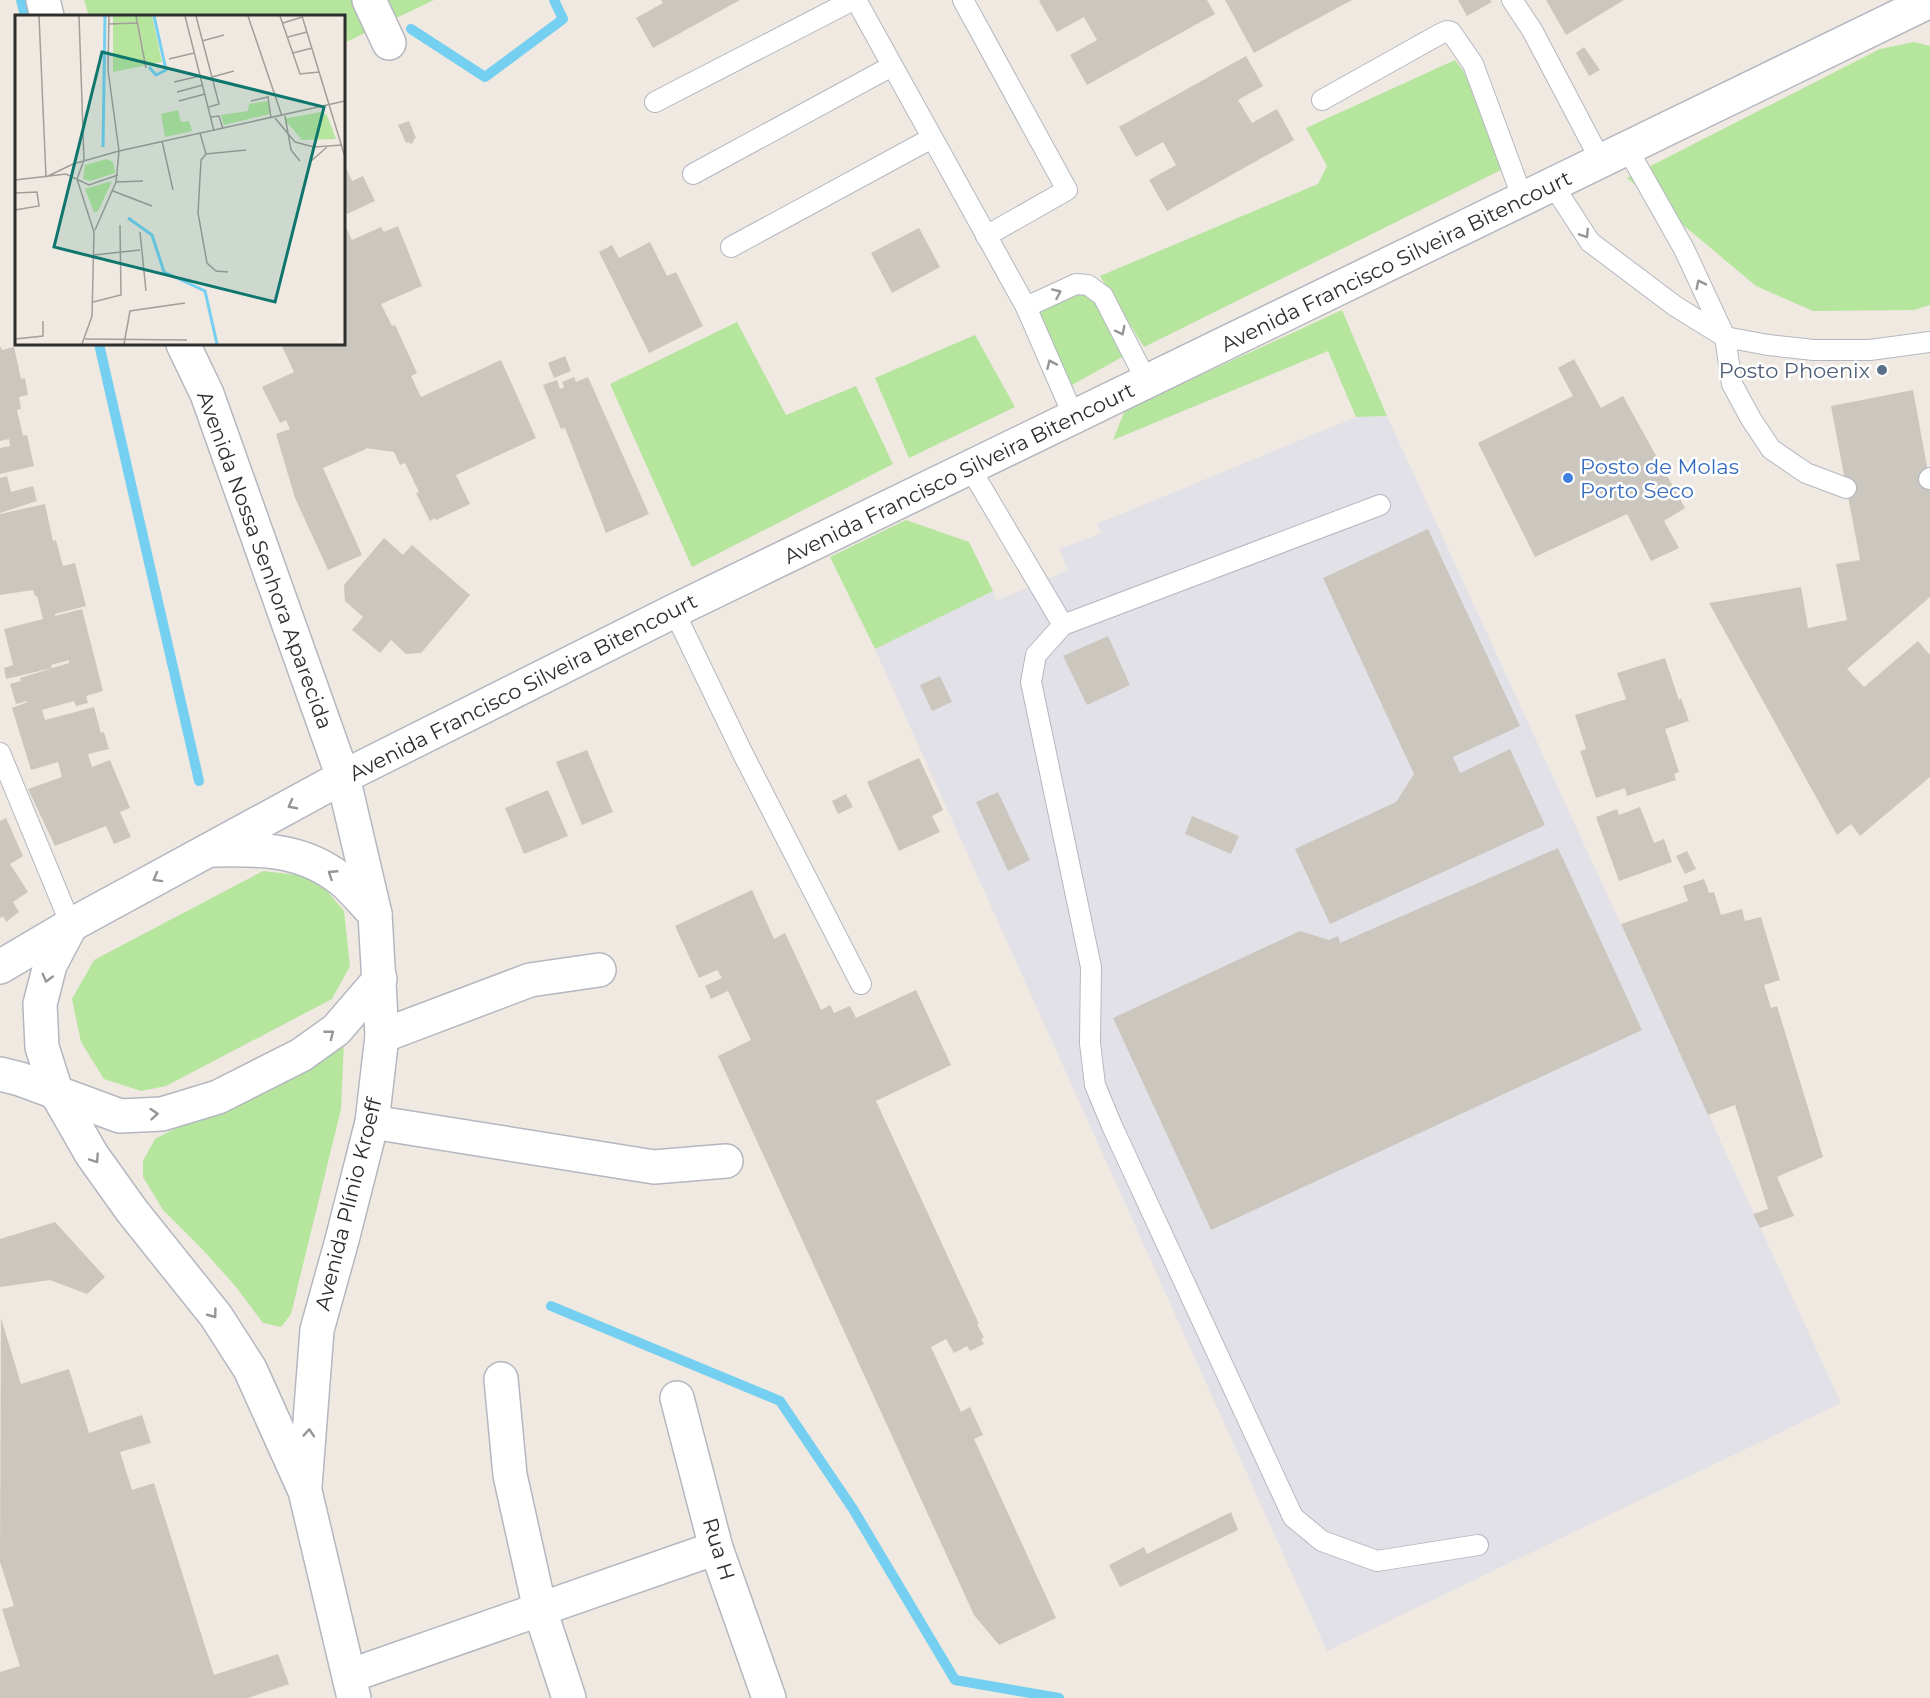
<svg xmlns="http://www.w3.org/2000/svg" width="1930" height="1698" viewBox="0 0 1930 1698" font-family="Montserrat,sans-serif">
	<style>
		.industrial { fill: #e3e1e8 }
		.green { fill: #b6e59e }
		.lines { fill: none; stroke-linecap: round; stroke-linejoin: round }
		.stream { stroke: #75cff0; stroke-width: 10 }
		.building { fill: #cbc7bf }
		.lane-casing { stroke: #b4b7c1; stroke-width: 22 }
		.street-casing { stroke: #b4b7c1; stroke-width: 36 }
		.secondary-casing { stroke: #b4b7c1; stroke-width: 36 }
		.lane { stroke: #fff; stroke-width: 20 }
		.street { stroke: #fff; stroke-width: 33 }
		.secondary { stroke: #fff; stroke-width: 33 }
		.oneway { stroke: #969696 }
		.service-dot { fill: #5c6f8a; stroke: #fff; stroke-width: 2 }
		.shop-dot { fill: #3f7fe0; stroke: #fff; stroke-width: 2 }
		.labels { text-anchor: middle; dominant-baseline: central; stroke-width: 5; stroke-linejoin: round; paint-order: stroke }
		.street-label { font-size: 21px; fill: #2e2e2e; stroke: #fff }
		.service-label { font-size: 21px; fill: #4e5e75; stroke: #fff; text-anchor: end }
		.shop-label { font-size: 21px; fill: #366cbe; stroke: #fff; text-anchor: start }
		.inset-river { fill: none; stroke: #75cff0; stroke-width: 3 }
		.inset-road { fill: none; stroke: #a29e99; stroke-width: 1.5 }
		.view { fill: #0f766e; fill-opacity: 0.15; stroke: #0f766e; stroke-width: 3 }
		.inset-edge { fill: none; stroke: #2e2e2e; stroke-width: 3 }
	</style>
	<rect width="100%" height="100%" fill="#efe9e1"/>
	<!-- industrial -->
	<polygon class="industrial" points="1387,416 1841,1403 1327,1651 875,649 993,591 996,601 1068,570 1059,549 1102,533 1097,524 1356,417"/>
	<!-- green -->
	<g class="green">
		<polygon points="84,0 434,0 344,43 344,16 89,16"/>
		<polygon points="1914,42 1930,46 1930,305 1914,310 1813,311 1756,286 1627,178 1880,49"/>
		<polygon points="1455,60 1464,72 1503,169 1144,347 1100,276 1318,184 1327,166 1306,128"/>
		<polygon points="1076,290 1097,301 1124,356 1070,386 1037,310"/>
		<polygon points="1342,310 1387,416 1356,417 1328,351 1113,440 1125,410"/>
		<polygon points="737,322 786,415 856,386 893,464 692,567 610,384"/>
		<polygon points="975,335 1015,407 909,458 875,378"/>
		<polygon points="906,520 969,542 993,591 875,649 830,557"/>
		<polygon points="263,871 315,877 344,911 350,966 332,999 166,1086 141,1091 104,1079 81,1042 72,999 94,960"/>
		<polygon points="344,1041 341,1109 291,1314 281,1327 263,1323 236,1287 204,1251 163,1210 143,1177 143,1161 155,1139"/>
	</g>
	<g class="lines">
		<!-- stream -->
		<g class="stream">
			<polyline points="21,0 25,16"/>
			<polyline points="411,29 485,77 563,19 554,0"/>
			<polyline points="99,344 199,781"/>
			<polyline points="551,1306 780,1401 853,1509 955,1680 1059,1698"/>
		</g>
	</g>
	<!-- building -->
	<g class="building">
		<polygon points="661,0 740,0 653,48 636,18 663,3"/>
		<polygon points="1041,0 1207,0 1215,14 1087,85 1070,55 1097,40 1084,17 1057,32 1039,1"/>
		<polygon points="1225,0 1352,0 1254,53"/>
		<polygon points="1458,0 1490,0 1492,2 1467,16"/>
		<polygon points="1546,0 1624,0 1566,35"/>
		<polygon points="1584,47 1600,70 1589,76 1576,53"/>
		<polygon points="1246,56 1263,86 1238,100 1252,123 1277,109 1294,140 1167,211 1149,180 1176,165 1163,142 1136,157 1119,127"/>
		<polygon points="409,121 416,138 413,140 414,142 410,144 409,142 406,143 398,125"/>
		<polygon points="344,163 352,181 363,176 375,201 347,214 344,207"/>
		<polygon points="344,223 352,240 381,227 384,232 398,226 422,286 381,304 392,326 395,325 417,373 411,376 421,397 501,360 536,438 456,475 470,504 436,520 435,518 430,521 416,493 419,492 405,463 400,465 394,452 365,448 366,449 323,468 362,555 328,570 295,498 276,434 290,429 286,420 280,423 262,387 294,372 281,344 344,344"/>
		<polygon points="919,228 940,267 892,293 871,253"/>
		<polygon points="650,242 667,276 676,272 703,326 649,353 599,252 612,245 619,258"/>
		<polygon points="0,346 2,350 14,347 21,379 25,378 28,395 19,397 21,409 17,410 23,436 27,435 34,466 0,474 0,448 10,446 9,439 0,441"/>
		<polygon points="565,356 571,371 554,378 548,363"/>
		<polygon points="1574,359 1601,408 1623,396 1685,508 1664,521 1679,548 1651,561 1627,514 1535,557 1478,443 1573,396 1558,368"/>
		<polygon points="574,377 576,382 588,377 649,514 606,533 565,428 561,429 543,385 557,380 560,389 564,387 562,382"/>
		<polygon points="1913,390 1930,483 1930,597 1847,669 1864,687 1918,641 1930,655 1930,777 1860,836 1851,824 1837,835 1709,603 1801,587 1808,628 1847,620 1836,564 1860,560 1831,406"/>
		<polygon points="7,476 11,492 33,486 37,501 0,513 0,478"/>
		<polygon points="45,504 53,541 56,540 63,566 75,563 86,606 55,614 55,616 82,609 103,691 86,696 88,703 76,706 74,701 42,710 45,720 94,707 101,733 104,732 109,749 88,754 92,767 110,760 130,808 120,812 131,837 114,844 106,826 55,846 28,789 62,777 58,762 31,770 12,708 28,702 27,701 16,704 10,684 21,681 20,678 69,663 69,660 51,665 52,668 6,679 4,668 13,665 4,629 43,619 37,596 35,596 33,590 0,595 0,514"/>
		<polygon points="1428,529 1520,726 1453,757 1460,773 1510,749 1545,825 1330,924 1295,849 1396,802 1414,774 1323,578"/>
		<polygon points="384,538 403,555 412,545 470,595 421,653 406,654 391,640 380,653 352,630 363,617 345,601 344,585"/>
		<polygon points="1108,636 1130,685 1087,705 1063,656"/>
		<polygon points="1665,658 1679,700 1681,698 1689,721 1665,729 1679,772 1674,774 1676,780 1627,796 1625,788 1596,798 1580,751 1586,749 1575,715 1626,699 1617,673"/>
		<polygon points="940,676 952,702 932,711 920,685"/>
		<polygon points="587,750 613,812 582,825 556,762"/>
		<polygon points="919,758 943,810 932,816 940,832 899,851 867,782"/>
		<polygon points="548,790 568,836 524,854 505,808"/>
		<polygon points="998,792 1030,860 1008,871 976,802"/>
		<polygon points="846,794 853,807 838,814 832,801"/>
		<polygon points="1640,807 1654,843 1664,839 1672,862 1619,881 1596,817 1617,809 1619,815"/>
		<polygon points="1192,816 1239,836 1231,854 1185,834"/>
		<polygon points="6,818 23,856 10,864 28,892 13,902 19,912 6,922 3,916 0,918 0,821"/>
		<polygon points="1558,848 1642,1030 1211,1230 1113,1018 1300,931 1329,940 1338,936 1340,943"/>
		<polygon points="1687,851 1696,869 1685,874 1676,856"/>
		<polygon points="1704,879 1709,893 1714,892 1721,915 1742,909 1745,921 1761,917 1780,980 1764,985 1771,1008 1777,1006 1823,1157 1777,1177 1794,1216 1760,1228 1753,1214 1768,1209 1735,1105 1708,1115 1621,924 1688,901 1683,886"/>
		<polygon points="752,890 774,939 785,933 821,1010 830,1005 834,1013 850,1006 856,1018 916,990 951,1065 876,1101 979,1324 977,1324 984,1338 981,1339 984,1344 970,1351 967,1346 954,1353 946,1339 931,1347 961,1412 970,1407 983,1435 974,1439 1056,1618 999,1645 974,1615 718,1056 751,1040 728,991 711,999 705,986 722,978 717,970 699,978 675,926"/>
		<polygon points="55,1222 105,1277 87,1294 50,1280 0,1287 0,1239"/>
		<polygon points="1,1318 21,1384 69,1369 89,1433 142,1415 151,1443 120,1452 132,1490 154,1483 214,1675 278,1654 289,1684 248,1698 0,1698 0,1672 20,1666 2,1609 14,1606 0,1562"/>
		<polygon points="1231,1512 1238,1530 1120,1587 1109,1565 1144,1547 1147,1554"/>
	</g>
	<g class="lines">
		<!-- lane casing -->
		<g class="lane-casing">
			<g id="lane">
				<polyline points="856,0 1026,307 1074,417"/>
				<polyline points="963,0 1067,190 986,236"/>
				<polyline points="1512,0 1532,30 1601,161"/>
				<polyline points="1322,100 1440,34 1447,31 1451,32 1473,64 1523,199"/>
				<polyline points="655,102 853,0"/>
				<polyline points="1627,148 1684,249 1725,337 1732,384 1751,419 1771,449 1806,473 1846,488"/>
				<polyline points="693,174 892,66"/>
				<polyline points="1553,185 1590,242 1675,306 1725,337 1768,345 1814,350 1870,350 1930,342"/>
				<polyline points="731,247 932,138"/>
				<polyline points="1026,307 1076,284 1088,285 1103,296 1147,382"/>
				<polyline points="970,468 1063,625 1380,505"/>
				<polyline points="1929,479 1930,478"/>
				<polyline points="674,611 743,754 861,984"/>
				<polyline points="1063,625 1036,655 1031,682 1091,967 1090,1043 1095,1085 1112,1126 1293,1517 1322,1541 1377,1561 1478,1545"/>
				<polyline points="0,753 71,925"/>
			</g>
		</g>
		<!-- street casing -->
		<g class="street-casing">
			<g id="street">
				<polyline points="43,0 47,16"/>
				<polyline points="369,0 389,43"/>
				<polyline points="183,344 207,394 343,777"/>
				<polyline points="382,1036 530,980 599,970"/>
				<polyline points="372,1122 654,1167 726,1161"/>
				<polyline points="501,1379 510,1475 540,1610 569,1698"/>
				<polyline points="677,1398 716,1548 769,1698"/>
				<polyline points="349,1676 716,1548"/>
			</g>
		</g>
		<!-- secondary casing -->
		<g class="secondary-casing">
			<g id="secondary">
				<path d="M212 850C260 849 302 848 342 880 354 890 364 903 375 914"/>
				<polyline points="71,925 50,965 40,1004 42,1047 57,1094 92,1155 132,1211 216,1316 250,1369 305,1491 354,1698"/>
				<polyline points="0,967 71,925 343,777 674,611 1930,1"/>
				<polyline points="0,1074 20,1079 120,1116 162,1114 218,1097 301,1055 336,1030 380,979"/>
				<polyline points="305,1486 317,1330 342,1240 372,1122 382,1036 375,914 343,777"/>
			</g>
		</g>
		<!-- lane -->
		<use href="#lane" class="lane"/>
		<!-- street -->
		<use href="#street" class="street"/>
		<!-- secondary -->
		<use href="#secondary" class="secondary"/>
	</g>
	<!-- one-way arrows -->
	<defs><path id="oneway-chevron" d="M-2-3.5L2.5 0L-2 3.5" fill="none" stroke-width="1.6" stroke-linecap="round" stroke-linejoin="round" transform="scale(1.5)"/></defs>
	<g class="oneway">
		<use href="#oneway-chevron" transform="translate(1585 234) rotate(57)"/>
		<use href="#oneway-chevron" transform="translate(1700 284) rotate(-116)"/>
		<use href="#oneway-chevron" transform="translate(1057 293) rotate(-24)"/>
		<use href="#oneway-chevron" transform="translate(1121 331) rotate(63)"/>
		<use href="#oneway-chevron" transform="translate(1051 364) rotate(-114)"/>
		<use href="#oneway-chevron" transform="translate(292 805) rotate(152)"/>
		<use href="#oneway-chevron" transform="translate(332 874) rotate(-147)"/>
		<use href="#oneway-chevron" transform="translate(157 878) rotate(151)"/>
		<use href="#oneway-chevron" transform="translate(47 978) rotate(105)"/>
		<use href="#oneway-chevron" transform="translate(330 1034) rotate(-38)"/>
		<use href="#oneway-chevron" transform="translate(154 1114) rotate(-5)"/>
		<use href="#oneway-chevron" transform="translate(95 1159) rotate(56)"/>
		<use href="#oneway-chevron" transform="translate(213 1314) rotate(53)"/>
		<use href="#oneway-chevron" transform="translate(309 1433) rotate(-86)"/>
	</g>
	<!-- markers -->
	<circle class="service-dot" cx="1882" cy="370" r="6"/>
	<circle class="shop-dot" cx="1568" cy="478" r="6"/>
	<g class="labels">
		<!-- street labels -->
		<g class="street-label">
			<text transform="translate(1396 261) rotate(-26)">Avenida Francisco Silveira Bitencourt</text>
			<text transform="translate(959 473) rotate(-26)">Avenida Francisco Silveira Bitencourt</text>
			<text transform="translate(265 560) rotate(70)">Avenida Nossa Senhora Aparecida</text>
			<text transform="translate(523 687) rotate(-27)">Avenida Francisco Silveira Bitencourt</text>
			<text transform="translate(348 1204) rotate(-76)">Avenida Plínio Kroeff</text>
			<text transform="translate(719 1549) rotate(73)">Rua H</text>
		</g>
		<!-- service labels -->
		<g class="service-label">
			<text x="1870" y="370">Posto Phoenix</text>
		</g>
		<!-- shop labels -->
		<g class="shop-label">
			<text x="1580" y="466">Posto de Molas<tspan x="1580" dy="24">Porto Seco</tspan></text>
		</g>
	</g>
	<!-- overview -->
	<g transform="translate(15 15)">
		<rect width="330" height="330" fill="#efe9e1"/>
		<path d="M98 1H137L147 47 98 57ZM253 86 255 99 209 110 206 100 233 96 234 89ZM163 95 166 107 174 106 177 116 150 122 146 99ZM306 97 312 100 321 124 287 125 269 104ZM92 144 98 147 100 158 75 166 68 164 70 150ZM97 166 83 196 79 197 70 174Z" fill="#b6e59e"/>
		<path class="inset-river" d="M134 52 141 60 151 55 139 1M88 132 90 1M113 203 137 220 149 257 190 276 202 329"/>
		<path class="inset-road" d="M24 1 31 162M64 1 69 145M94 1 93 55 104 136M121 1 131 53M170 1 199 116M181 1 204 89 194 92M233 1 267 101M265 1 285 59 304 57M287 1 330 142M268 8 287 2M93 9 122 8M273 22 292 17M187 26 209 20M278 38 297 33M154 44 179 38M197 62 219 56M159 67 185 61M162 77 188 70M164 86 190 79M236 86 253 82 256 103M270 101 276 135 285 146M196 102 204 101 208 114M260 103 280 127 299 132 327 130M185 118 191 139 231 135M147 126 158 175M191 139 186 145 183 198 192 248 201 256 213 257M295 147 312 132M31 162 58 149 104 136 330 86M0 165 51 159 74 170 103 160M101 167 128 166M98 176 137 191M0 178 22 177 24 191 0 195M80 215 101 167 104 136M125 217 131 276M79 240 125 235M78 287 106 280 105 210M0 324 28 321V306M70 324 172 325M67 329 77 301 79 217 62 164 69 145M109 329 115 296 170 288"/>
		<path class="view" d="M87 37 309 92 260 287 39 232Z"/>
		<rect width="330" height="330" class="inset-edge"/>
	</g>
</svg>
